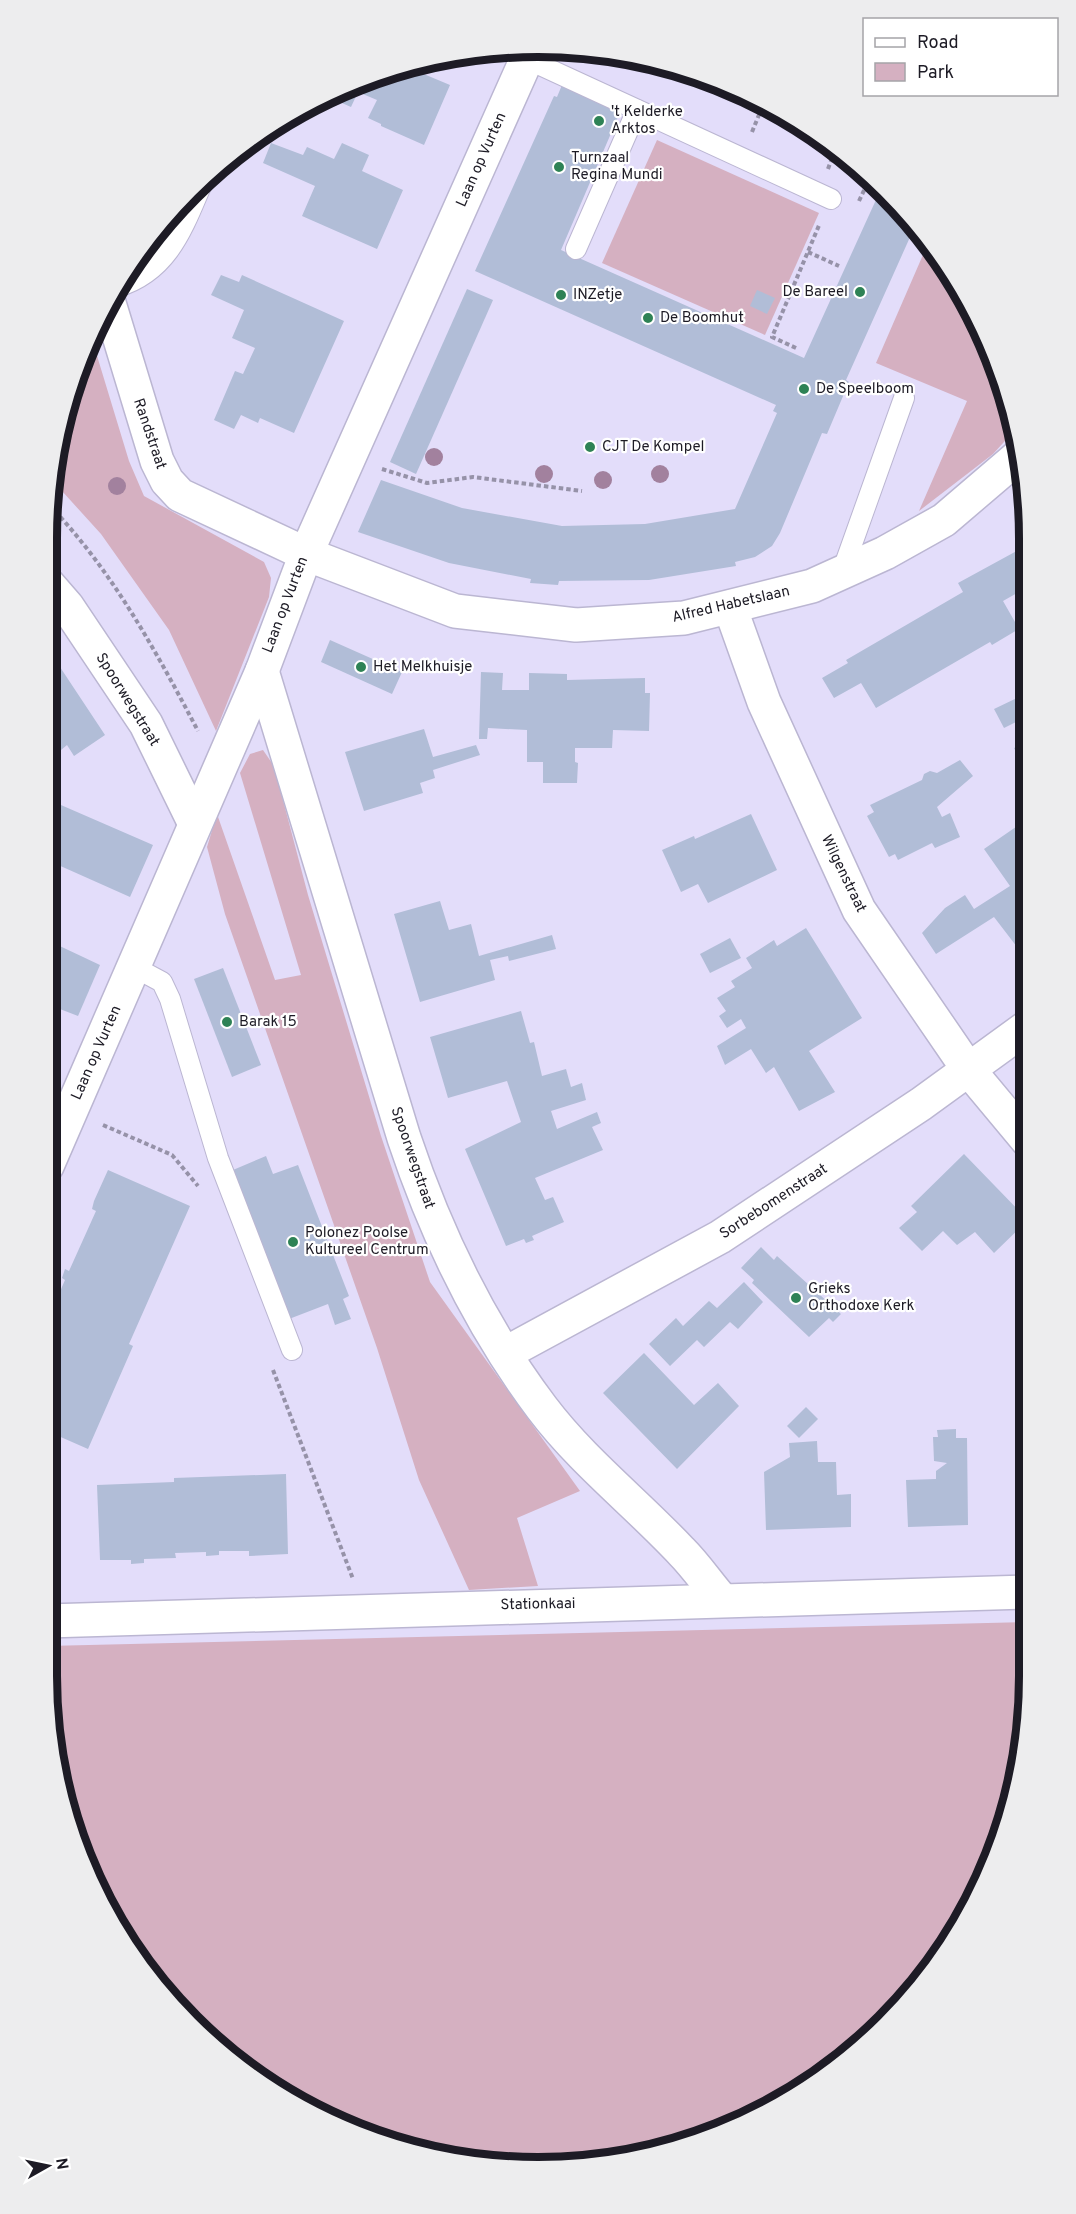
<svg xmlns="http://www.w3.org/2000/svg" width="1076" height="2214" viewBox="0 0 1076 2214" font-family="Overpass,sans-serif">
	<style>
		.green { fill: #d5b0c1 }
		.building { fill: #b1bdd7 }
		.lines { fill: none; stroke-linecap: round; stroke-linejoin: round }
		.service-casing { stroke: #bbb6d2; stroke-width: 22 }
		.minor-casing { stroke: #bbb6d2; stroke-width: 36 }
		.path { stroke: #9692a8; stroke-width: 4; stroke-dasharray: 4.5 3; stroke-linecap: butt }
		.service { stroke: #fff; stroke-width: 20 }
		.minor { stroke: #fff; stroke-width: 33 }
		.tree { fill: #a2819e }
		.poi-dot { fill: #2e8255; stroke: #fff; stroke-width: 2 }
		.labels { text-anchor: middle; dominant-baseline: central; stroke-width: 4.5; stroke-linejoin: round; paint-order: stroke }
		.poi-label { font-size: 15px; fill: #1d1b25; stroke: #fff; text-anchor: start }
		.street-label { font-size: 15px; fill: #1d1b25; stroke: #fff }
		.rim { fill: none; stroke: #1d1b25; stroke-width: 8 }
	</style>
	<rect width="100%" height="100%" fill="#e3ddfa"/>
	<!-- green -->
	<g class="green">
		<polygon points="657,140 819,213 765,335 602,263"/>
		<path d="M188 194C176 220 160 268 127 270Z"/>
		<polygon points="929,241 992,350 1014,431 993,454 919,511 967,401 876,363"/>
		<polygon points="91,336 129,461 144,496 264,562 271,578 269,597 216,731 169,630 101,534 52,480 56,442 84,350"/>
		<polygon points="263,750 274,766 308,895 381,1136 430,1282 580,1491 517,1518 538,1586 469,1590 419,1480 377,1348 225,914 207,847 217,814 275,980 301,975 240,773 250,754"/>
		<polygon points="1029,1622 1029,1676 1020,1772 992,1864 907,2000 837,2066 756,2117 602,2163 442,2158 292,2101 214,2045 148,1975 73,1834 47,1676 47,1646"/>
	</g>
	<!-- building -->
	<g class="building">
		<polygon points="407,67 450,85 424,145 381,126 381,124 368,118 377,100 358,92 351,107 326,96 350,84"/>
		<polygon points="703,77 726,84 748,96 747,98"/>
		<polygon points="562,85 621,110 561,250 804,358 880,191 915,226 846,380 849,382 827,434 822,433 780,533 772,546 755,557 735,562 736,566 649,580 559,581 558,585 530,583 531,579 449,563 358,532 381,480 462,508 562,526 645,524 735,509 777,413 773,411 776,405 475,271 554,96 557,97"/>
		<polygon points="271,143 303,155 307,147 334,159 342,143 369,155 362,171 403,190 377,249 302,216 315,186 263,163"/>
		<polygon points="221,275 239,282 242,275 344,321 294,433 260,418 258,423 241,415 234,429 214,420 235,371 243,374 255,348 232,338 244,310 211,295"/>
		<polygon points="467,289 493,300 416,474 390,462"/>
		<polygon points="757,290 775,298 767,314 750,306"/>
		<polygon points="1022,548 1026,554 1026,588 1003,601 1019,629 992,645 990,642 876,708 861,683 834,698 822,678 848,663 846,660 963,592 958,583"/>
		<polygon points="330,640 402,672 392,694 321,662"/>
		<polygon points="56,661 105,735 74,756 67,745 61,750 47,730 47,667"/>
		<polygon points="481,672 503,673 502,690 529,690 529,673 567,674 567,680 645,678 645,693 650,693 649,731 613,730 612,748 575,748 575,762 578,763 577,783 543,783 543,762 527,762 527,730 488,728 487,739 479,739"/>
		<polygon points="1026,679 1026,717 1004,728 994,709 1023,695 1017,683"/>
		<polygon points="424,729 433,757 476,745 480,755 433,770 435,778 420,783 423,793 364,811 345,752"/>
		<polygon points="1026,743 1026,765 1023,766 1014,748"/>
		<polygon points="960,760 973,776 937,807 942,817 950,813 960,837 935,848 932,843 898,860 895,854 889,857 867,816 874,812 870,805 922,780 924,774 930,771 937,773"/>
		<polygon points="54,802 153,845 130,897 47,860 47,804 52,806"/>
		<polygon points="751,814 777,870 708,903 698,884 681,892 662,850 694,836 695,839"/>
		<polygon points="1026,820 1027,960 994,917 936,954 922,933 945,908 965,895 974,909 1010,886 984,849"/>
		<polygon points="440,901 449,930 471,924 479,956 552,935 556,949 509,961 508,956 490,960 495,980 420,1002 394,914"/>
		<polygon points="806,928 862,1018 809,1051 835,1092 799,1111 774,1067 766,1073 751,1049 725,1065 717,1046 746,1028 741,1019 727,1028 719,1016 726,1011 717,998 735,987 731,981 752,968 746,958 774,940 777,946"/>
		<polygon points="730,938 741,958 710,973 700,954"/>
		<polygon points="47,940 100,965 78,1016 47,1004"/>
		<polygon points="223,968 261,1065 232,1077 194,979"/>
		<polygon points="521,1011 530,1043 534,1042 542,1076 566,1069 571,1087 582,1083 586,1100 551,1111 557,1129 597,1112 601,1123 592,1127 603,1150 535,1178 545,1200 553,1197 564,1222 532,1236 534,1240 526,1243 524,1239 506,1246 465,1149 521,1122 507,1081 448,1098 430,1037"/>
		<polygon points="964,1154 1028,1220 994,1253 975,1232 957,1245 943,1231 922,1251 899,1228 917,1212 911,1206"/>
		<polygon points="266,1156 273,1174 298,1165 349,1296 343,1299 351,1319 335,1325 328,1304 289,1319 233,1170"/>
		<polygon points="108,1170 190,1206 129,1344 133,1346 88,1449 47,1431 47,1336 57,1312 52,1310 65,1280 62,1278 65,1269 69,1271 96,1211 92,1209 94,1201"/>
		<polygon points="761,1247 774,1260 777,1256 841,1314 833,1322 829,1318 809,1337 752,1283 754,1280 741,1268"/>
		<polygon points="744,1282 763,1302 738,1329 730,1322 704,1347 697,1340 670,1366 649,1344 676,1318 683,1326 709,1301 717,1308"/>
		<polygon points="644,1353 694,1405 718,1383 739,1406 677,1469 603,1393"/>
		<polygon points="806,1407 818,1419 799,1438 787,1426"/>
		<polygon points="956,1429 956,1438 967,1438 968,1525 908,1527 906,1480 936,1479 936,1471 947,1463 934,1461 933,1437 938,1437 937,1430"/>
		<polygon points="817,1441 818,1462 836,1462 837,1495 851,1494 851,1527 766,1530 764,1472 790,1457 789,1443"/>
		<polygon points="286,1474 288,1554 249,1556 249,1551 219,1551 219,1555 206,1556 206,1552 175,1553 176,1558 144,1559 144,1563 131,1564 131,1560 100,1560 97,1485 174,1482 174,1478"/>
		<polygon points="47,1514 50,1514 52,1565 47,1565"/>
	</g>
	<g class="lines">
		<!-- service casing -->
		<g class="service-casing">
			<g id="service">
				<polyline points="527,59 831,199"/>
				<polyline points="576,249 637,110"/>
				<path d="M117 287C170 271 184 225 204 179"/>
				<polyline points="842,572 904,398"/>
				<polyline points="134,967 162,982 170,999 218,1158 292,1350"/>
			</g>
		</g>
		<!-- minor casing -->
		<g class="minor-casing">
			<g id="minor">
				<polyline points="109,303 157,461 167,481 180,495 306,554 455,611 576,625 684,618 812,586 885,553 944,520 1020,455"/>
				<polyline points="47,583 67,606 146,724 195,824"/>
				<polyline points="730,607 764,702 859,910 968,1069 1028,1141"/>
				<path d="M262 671 404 1138C436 1234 481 1327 542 1408 582 1461 636 1503 681 1551 696 1566 708 1584 722 1600"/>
				<polyline points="47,1166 262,671 306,554 532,47"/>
				<polyline points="506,1353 720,1237 921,1104 1027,1027"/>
				<polyline points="47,1621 1029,1592"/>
			</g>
		</g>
		<!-- path -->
		<g class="path">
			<polyline points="752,132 763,105"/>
			<polyline points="828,169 836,147"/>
			<polyline points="859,201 869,180"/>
			<polyline points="808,252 839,266"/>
			<polyline points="796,348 772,337 820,223"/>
			<polyline points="382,469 427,483 473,477 582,491"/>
			<path d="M50 506C112 570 157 653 198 731"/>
			<polyline points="103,1125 172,1155 198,1186"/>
			<polyline points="273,1370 353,1579"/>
		</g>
		<!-- service -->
		<use href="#service" class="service"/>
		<!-- minor -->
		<use href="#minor" class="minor"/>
	</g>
	<!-- trees -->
	<g class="tree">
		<circle cx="434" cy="457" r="9"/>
		<circle cx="544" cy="474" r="9"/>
		<circle cx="660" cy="474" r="9"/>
		<circle cx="603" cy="480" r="9"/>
		<circle cx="117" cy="486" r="9"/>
	</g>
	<!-- markers -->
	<g class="poi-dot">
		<circle cx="599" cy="121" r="6"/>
		<circle cx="559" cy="167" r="6"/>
		<circle cx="860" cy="292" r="6"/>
		<circle cx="561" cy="295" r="6"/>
		<circle cx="648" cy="318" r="6"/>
		<circle cx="804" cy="389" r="6"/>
		<circle cx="590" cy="447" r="6"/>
		<circle cx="361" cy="667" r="6"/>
		<circle cx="227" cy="1022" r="6"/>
		<circle cx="293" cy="1242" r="6"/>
		<circle cx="796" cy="1298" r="6"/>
	</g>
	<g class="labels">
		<!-- poi labels -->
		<g class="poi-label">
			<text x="611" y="112">'t Kelderke<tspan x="611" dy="17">Arktos</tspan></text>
			<text x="571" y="158">Turnzaal<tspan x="571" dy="17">Regina Mundi</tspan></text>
			<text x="848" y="292" text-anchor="end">De Bareel</text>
			<text x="573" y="295">INZetje</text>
			<text x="660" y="318">De Boomhut</text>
			<text x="816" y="389">De Speelboom</text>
			<text x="602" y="447">CJT De Kompel</text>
			<text x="373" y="667">Het Melkhuisje</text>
			<text x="239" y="1022">Barak 15</text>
			<text x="305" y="1233">Polonez Poolse<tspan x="305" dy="17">Kultureel Centrum</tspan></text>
			<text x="808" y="1289">Grieks<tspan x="808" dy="17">Orthodoxe Kerk</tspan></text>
		</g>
		<!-- street labels -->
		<g class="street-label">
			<text transform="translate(482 160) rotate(-66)">Laan op Vurten</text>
			<text transform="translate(149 434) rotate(71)">Randstraat</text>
			<text transform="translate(286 605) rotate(-69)">Laan op Vurten</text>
			<text transform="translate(731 605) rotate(-13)">Alfred Habetslaan</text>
			<text transform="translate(127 700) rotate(58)">Spoorwegstraat</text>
			<text transform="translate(843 874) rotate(64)">Wilgenstraat</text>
			<text transform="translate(97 1053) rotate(-66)">Laan op Vurten</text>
			<text transform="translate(412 1158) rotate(71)">Spoorwegstraat</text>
			<text transform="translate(774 1202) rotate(-33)">Sorbebomenstraat</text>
			<text transform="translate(538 1605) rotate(-1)">Stationkaai</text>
		</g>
	</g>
	<!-- crop -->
	<path d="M0 0H1076V2214H0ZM538 57H538A481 481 0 0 1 1019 538V1676A481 481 0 0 1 538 2157H538A481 481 0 0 1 57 1676V538A481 481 0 0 1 538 57Z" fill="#ededee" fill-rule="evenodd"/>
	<path class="rim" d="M538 57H538A481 481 0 0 1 1019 538V1676A481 481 0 0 1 538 2157H538A481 481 0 0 1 57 1676V538A481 481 0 0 1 538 57Z"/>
	<!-- legend -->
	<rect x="863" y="18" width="195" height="78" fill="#ffffff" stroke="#a5a4a8" stroke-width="1.5"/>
	<rect x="875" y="38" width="30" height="9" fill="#ffffff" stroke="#a5a4a8" stroke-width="1.5"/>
	<text x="917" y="48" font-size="18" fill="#1d1b25">Road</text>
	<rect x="875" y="63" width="30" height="18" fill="#d5b0c1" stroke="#a5a4a8" stroke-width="1.5"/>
	<text x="917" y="78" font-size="18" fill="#1d1b25">Park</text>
	<!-- north arrow -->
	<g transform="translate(48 2166) rotate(81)" stroke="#ffffff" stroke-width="4.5" paint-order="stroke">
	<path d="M0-4.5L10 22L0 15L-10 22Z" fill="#1d1b25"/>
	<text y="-9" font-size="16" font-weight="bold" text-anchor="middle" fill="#1d1b25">N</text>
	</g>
</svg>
